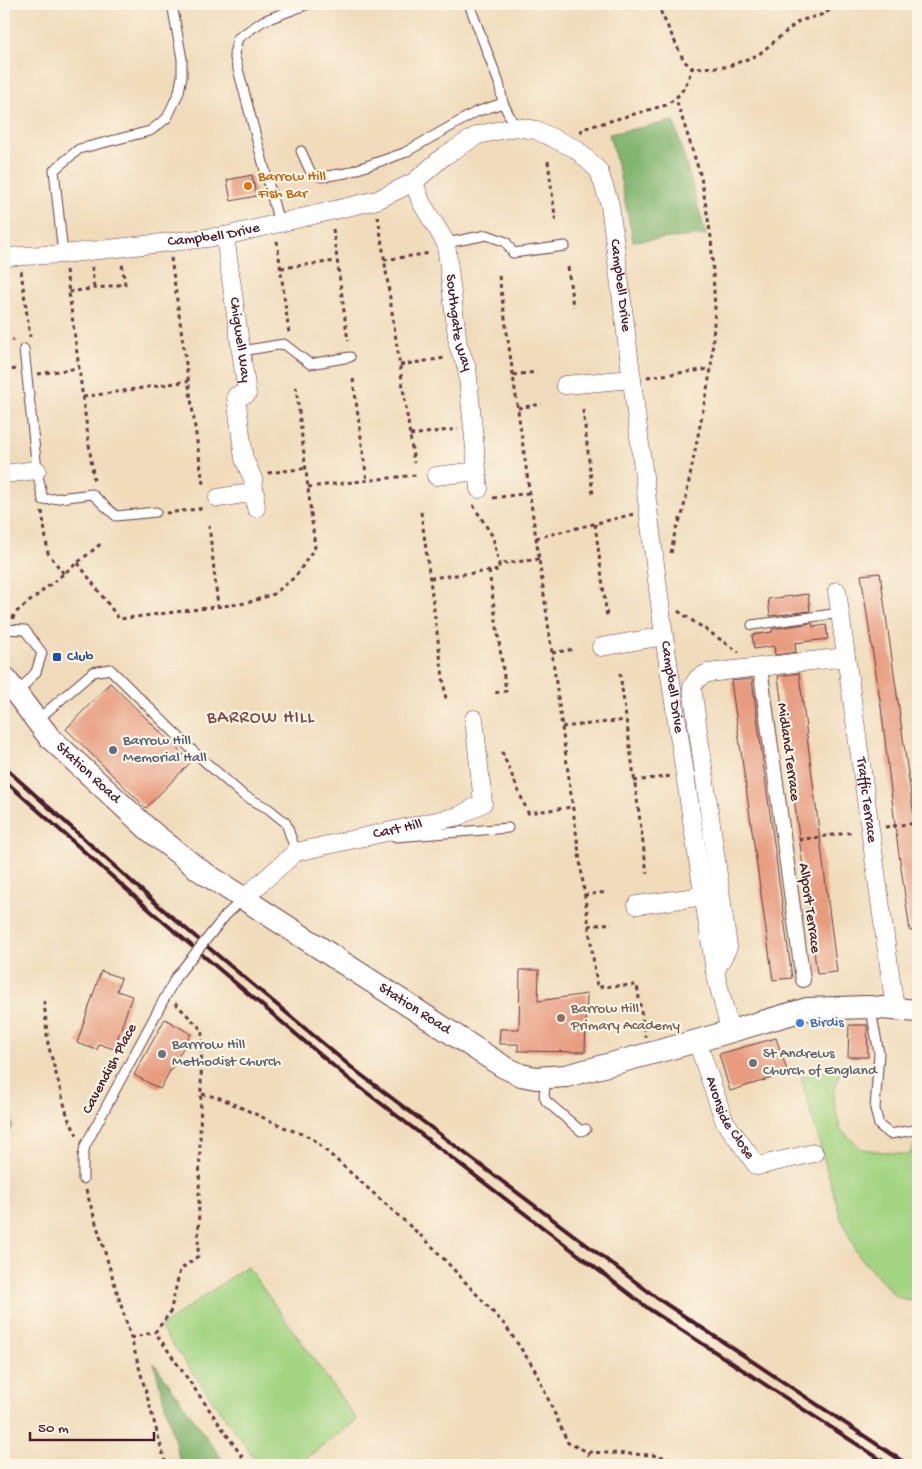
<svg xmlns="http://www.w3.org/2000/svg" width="922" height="1469" viewBox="0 0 922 1469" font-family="'Gochi Hand',sans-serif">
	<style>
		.green { fill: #a3d482; stroke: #767a56 }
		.forest { fill: #82b670; stroke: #666a4e }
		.building { fill: #e79b7f }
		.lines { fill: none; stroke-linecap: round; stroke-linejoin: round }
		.service-casing { stroke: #633b41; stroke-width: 11 }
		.pedestrian-casing { stroke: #633b41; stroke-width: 16 }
		.minor-casing { stroke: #633b41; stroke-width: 19 }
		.tertiary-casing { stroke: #633b41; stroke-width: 24 }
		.path { stroke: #633b41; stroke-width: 3; stroke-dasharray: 4 4; stroke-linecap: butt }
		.service { stroke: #fff; stroke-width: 9 }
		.pedestrian { stroke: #fff; stroke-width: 14 }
		.minor { stroke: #fff; stroke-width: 18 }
		.tertiary { stroke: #fff; stroke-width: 22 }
		.rail { stroke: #4a1f2b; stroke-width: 4 }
		.service-bridge-casing { stroke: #633b41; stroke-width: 11; stroke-linecap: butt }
		.service-bridge { stroke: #fff; stroke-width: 9 }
		.food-dot { fill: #e8710a; stroke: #fcf5e5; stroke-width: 2 }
		.transit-dot { fill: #1a4fb4; stroke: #fcf5e5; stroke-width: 2 }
		.service-dot { fill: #5c6f8a; stroke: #fcf5e5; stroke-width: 2 }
		.education-dot { fill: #8d6e63; stroke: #fcf5e5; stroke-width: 2 }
		.shop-dot { fill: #3f7fe0; stroke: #fcf5e5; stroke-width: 2 }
		.worship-dot { fill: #6b7280; stroke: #fcf5e5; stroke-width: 2 }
		.labels { text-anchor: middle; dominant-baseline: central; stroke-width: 4.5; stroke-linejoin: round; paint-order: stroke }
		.food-label { font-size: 15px; fill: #c56008; stroke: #fcf5e5; text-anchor: start }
		.street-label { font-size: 15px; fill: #4a1f2b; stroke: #fcf5e5 }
		.transit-label { font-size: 15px; fill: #164399; stroke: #fcf5e5; text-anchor: start }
		.service-label { font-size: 15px; fill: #4e5e75; stroke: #fcf5e5; text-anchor: start }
		.education-label { font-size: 15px; fill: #785e54; stroke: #fcf5e5; text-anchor: start }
		.shop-label { font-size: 15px; fill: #366cbe; stroke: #fcf5e5; text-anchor: start }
		.worship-label { font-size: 15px; fill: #5b616d; stroke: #fcf5e5; text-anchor: start }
		.quarter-label { font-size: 18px; letter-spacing: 1px; fill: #814a48; stroke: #fcf5e5 }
	</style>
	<rect width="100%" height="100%" fill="#fcf5e5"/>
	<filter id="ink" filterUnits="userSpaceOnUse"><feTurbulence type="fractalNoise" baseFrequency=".02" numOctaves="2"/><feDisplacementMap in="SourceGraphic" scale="10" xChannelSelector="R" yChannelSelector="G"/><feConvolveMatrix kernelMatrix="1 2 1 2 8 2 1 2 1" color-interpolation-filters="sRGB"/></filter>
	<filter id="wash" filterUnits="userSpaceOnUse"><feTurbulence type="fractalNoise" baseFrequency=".0096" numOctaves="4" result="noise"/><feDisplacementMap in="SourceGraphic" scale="20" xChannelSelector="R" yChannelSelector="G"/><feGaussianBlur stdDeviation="1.12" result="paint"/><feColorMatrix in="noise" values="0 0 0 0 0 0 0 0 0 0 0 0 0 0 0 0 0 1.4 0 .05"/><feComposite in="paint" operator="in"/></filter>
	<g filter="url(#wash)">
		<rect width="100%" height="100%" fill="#f0dcbb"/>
		<!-- green -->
		<g class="green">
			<polygon points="841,1068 833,1097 840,1129 862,1149 909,1155 918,1138 918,1302 896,1297 858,1255 840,1216 801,1077"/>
			<polygon points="247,1266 357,1420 297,1465 259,1465 160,1327"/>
		</g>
		<!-- forest -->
		<g class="forest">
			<polygon points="674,121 706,235 633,241 619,172 609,134"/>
			<polygon points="4,1090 13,1126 4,1139"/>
			<polygon points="154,1363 226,1465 181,1465"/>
		</g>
		<g id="blocks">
			<!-- building -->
			<g class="building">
				<polygon points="252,175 256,196 231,201 227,180"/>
				<polygon points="880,573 918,845 918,930 910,931 896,833 881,707 861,575"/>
				<polygon points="808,594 810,611 770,616 768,599"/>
				<polygon points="812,623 813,627 826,625 828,639 795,643 796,652 775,655 774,646 754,649 752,635 772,632 772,629"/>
				<polygon points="799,673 837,972 817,974 778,676"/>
				<polygon points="752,679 792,978 773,980 731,681"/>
				<polygon points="110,683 191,762 146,808 66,729"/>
				<polygon points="520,970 539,970 538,1001 587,994 585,1052 518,1051 518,1044 499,1044 500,1029 519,1029"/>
				<polygon points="101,971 121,978 117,991 132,996 114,1049 99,1044 97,1050 77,1043"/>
				<polygon points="165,1019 191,1034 160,1089 134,1075"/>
				<polygon points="849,1025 867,1025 868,1057 848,1057"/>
				<polygon points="776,1038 788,1073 730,1091 719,1054"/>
			</g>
		</g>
	</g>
	<g filter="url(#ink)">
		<use href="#blocks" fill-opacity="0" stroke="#633b41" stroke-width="1"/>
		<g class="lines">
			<!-- service casing -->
			<g class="service-casing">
				<g id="service">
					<polyline points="469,4 499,83 503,103 515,127"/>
					<polyline points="301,151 311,173 321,177 346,173 404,153 476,112 503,103"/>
					<polyline points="279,223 234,54 238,38 263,21 308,4"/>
					<polyline points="446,243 487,235 506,242 513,253 565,246"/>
					<polyline points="63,254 54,170 79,149 150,131 167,118 179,92 182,76 182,59 172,4"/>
					<polyline points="24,349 37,470 43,500 92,494 116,516 156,512"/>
					<polyline points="241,351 284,344 310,364 350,357"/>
					<polyline points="752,625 840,613"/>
					<polyline points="4,629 25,630 42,653 36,672 17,694"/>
					<polyline points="37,720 93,672 110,669 194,752 243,795 269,809 286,823 296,852"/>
					<polyline points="396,837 508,828"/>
					<polyline points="226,915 243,899"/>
					<polyline points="869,1009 873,1021 879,1053 875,1109 879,1125 890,1134 914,1130"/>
					<polyline points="546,1078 544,1096 546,1101 581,1131 586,1129"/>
					<polyline points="83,1179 83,1157 85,1146 176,977"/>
				</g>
			</g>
			<!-- pedestrian casing -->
			<g class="pedestrian-casing">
				<polyline id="pedestrian" points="760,667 803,980"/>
			</g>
			<!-- minor casing -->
			<g class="minor-casing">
				<g id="minor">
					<path id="s1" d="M414 182 421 202 446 243 458 345 467 368 479 489"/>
					<path id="s2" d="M225 236 247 394 236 396 244 459 253 479 256 508"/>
					<path id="s3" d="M4 257 63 254 225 236 377 200 414 182 444 156 478 135 515 127 536 130 576 149 599 171 610 205 664 636 715 972 730 1030"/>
					<polyline points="565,385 632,379"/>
					<polyline points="4,474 37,470"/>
					<polyline points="436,476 477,471"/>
					<polyline points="218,498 255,492"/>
					<path id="s4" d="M837 591 895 1009"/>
					<polyline points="601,647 664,636"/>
					<path id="s5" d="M243 899 296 852 459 816 483 803 474 719"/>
					<polyline points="637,905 704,896"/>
					<polyline points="715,972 728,947 692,687 698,678 708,673 846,657"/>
					<path id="s6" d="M697 1041 724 1120 757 1166 814 1153"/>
				</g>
			</g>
			<!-- tertiary casing -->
			<g class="tertiary-casing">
				<g id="tertiary">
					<path id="s7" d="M4 677 49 737 148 829 198 869 504 1067 521 1075 536 1078 566 1076 697 1041 807 1009 868 1007 918 1011"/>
				</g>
			</g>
			<!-- path -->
			<g class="path">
				<polyline points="657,4 684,61 692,68"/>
				<path d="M581 133 582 129 666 105C683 94 686 86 692 68L726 67 758 55 799 21 824 14 839 4"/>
				<polyline points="548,161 556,224"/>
				<polyline points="378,216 414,463"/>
				<polyline points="333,229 348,341"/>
				<polyline points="277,241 289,334"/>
				<polyline points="171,258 203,484"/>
				<polyline points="384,260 431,253"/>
				<polyline points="92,267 94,289"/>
				<polyline points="568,267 573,307"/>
				<polyline points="281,268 337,261"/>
				<polyline points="66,270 94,482"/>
				<polyline points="21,271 30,337"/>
				<polyline points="499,276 547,616 597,987 637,985 645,1037"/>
				<polyline points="69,292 125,284 122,264"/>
				<polyline points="4,341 14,340"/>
				<polyline points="400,365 445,358"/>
				<polyline points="4,371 16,369"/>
				<polyline points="38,374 79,368"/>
				<polyline points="513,375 537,372"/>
				<polyline points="647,377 711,369"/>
				<polyline points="353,379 367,481"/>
				<polyline points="83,397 189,381"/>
				<polyline points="518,408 542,404"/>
				<polyline points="583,410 593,495"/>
				<polyline points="410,435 458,429"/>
				<polyline points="268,473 307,468"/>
				<polyline points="308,487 416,475"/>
				<polyline points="493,498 529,493"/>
				<polyline points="473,505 493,537 499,564"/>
				<polyline points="42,511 48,553 64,574"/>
				<polyline points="421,512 446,700"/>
				<polyline points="166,513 206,508"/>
				<polyline points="595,524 607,617"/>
				<polyline points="209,525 218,606"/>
				<polyline points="536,538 634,514"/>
				<polyline points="671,553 675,532 683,512 711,369 715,309 711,237 701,177 676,99"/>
				<polyline points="78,563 119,619 247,603 274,594 296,576 315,547 296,387"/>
				<polyline points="489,571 506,691 494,693"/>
				<polyline points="430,578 499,570 499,564 539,559"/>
				<polyline points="678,611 739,652"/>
				<polyline points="13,619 14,614 103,542"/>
				<polyline points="552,653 575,649"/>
				<polyline points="620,673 647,873"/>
				<polyline points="562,727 626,720"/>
				<polyline points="502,752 528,813 572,807"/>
				<polyline points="634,781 671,776"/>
				<polyline points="885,827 918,823"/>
				<polyline points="799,840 854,832"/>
				<polyline points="584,895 607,892"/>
				<polyline points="588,926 612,923"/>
				<polyline points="44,1001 48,1044 68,1118 77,1135"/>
				<polyline points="175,1003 202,1030 198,1256 180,1270 170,1313 155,1332 248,1465"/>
				<polyline points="202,1094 220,1098 286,1128 312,1138 430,1244 505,1325 534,1368 568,1443 588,1452 652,1455 709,1465"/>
				<polyline points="86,1190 131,1338 166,1465"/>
				<polyline points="131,1338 155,1332"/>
				<polyline points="588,1452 591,1465"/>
			</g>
			<!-- service -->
			<use href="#service" class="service"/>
			<!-- pedestrian -->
			<use href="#pedestrian" class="pedestrian"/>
			<!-- minor -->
			<use href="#minor" class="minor"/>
			<!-- tertiary -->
			<use href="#tertiary" class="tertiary"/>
			<!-- rail -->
			<g class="rail">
				<polyline points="4,767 160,907 356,1071 657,1298 908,1465"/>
				<polyline points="4,780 153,913 349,1079 649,1309 889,1465"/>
			</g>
			<!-- service-bridge casing -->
			<g class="service-bridge-casing">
				<polyline id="service-bridge" points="176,977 226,915"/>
			</g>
			<!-- service-bridge -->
			<use href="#service-bridge" class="service-bridge"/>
		</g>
	</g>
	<!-- markers -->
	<circle class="food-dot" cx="248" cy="186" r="5"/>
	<rect class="transit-dot" x="52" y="652" width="10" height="10" rx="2.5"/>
	<circle class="service-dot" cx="113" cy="750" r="5"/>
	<circle class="education-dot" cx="561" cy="1018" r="5"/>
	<circle class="shop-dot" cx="800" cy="1023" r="5"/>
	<g class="worship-dot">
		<circle cx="162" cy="1054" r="5"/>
		<circle cx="753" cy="1063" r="5"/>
	</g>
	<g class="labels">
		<!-- food labels -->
		<g class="food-label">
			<text x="258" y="177">Barrow Hill<tspan x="258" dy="17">Fish Bar</tspan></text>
		</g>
		<!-- street labels -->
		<g class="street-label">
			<text stroke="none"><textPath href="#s3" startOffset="211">Campbell Drive</textPath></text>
			<text stroke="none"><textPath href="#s3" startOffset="751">Campbell Drive</textPath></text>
			<text stroke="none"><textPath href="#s1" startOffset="150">Southgate Way</textPath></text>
			<text stroke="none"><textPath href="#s2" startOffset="105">Chigwell Way</textPath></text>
			<text stroke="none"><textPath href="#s3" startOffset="1156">Campbell Drive</textPath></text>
			<text transform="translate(788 752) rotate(82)">Midland Terrace</text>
			<text stroke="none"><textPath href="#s7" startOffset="128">Station Road</textPath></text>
			<text stroke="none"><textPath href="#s4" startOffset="211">Traffic Terrace</textPath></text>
			<text stroke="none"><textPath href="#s5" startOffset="175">Cart Hill</textPath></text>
			<text transform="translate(809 908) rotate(82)">Allport Terrace</text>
			<text stroke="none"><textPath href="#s7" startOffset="532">Station Road</textPath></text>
			<text transform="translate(110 1069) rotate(-62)">Cavendish Place</text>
			<text stroke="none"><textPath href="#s6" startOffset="84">Avonside Close</textPath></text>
		</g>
		<!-- transit labels -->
		<g class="transit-label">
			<text x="67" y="657">Club</text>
		</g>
		<!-- service labels -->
		<g class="service-label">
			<text x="123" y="741">Barrow Hill<tspan x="123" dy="17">Memorial Hall</tspan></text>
		</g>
		<!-- education labels -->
		<g class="education-label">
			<text x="571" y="1009">Barrow Hill<tspan x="571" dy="17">Primary Academy</tspan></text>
		</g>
		<!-- shop labels -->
		<g class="shop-label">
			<text x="810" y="1023">Birdis</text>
		</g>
		<!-- worship labels -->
		<g class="worship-label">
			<text x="172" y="1045">Barrrow Hill<tspan x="172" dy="17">Methodist Church</tspan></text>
			<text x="763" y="1054">St Andrews<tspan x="763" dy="17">Church of England</tspan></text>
		</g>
		<!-- quarter labels -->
		<g class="quarter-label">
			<text x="261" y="718">BARROW HILL</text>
		</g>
	</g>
	<!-- margin -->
	<rect width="922" height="1469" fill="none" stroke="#fcf5e5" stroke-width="20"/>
	<!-- scale -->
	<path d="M30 1432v8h124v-8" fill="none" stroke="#4a1f2b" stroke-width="2.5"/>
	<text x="38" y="1432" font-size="15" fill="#4a1f2b" stroke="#fcf5e5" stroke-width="4" paint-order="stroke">50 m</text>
</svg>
